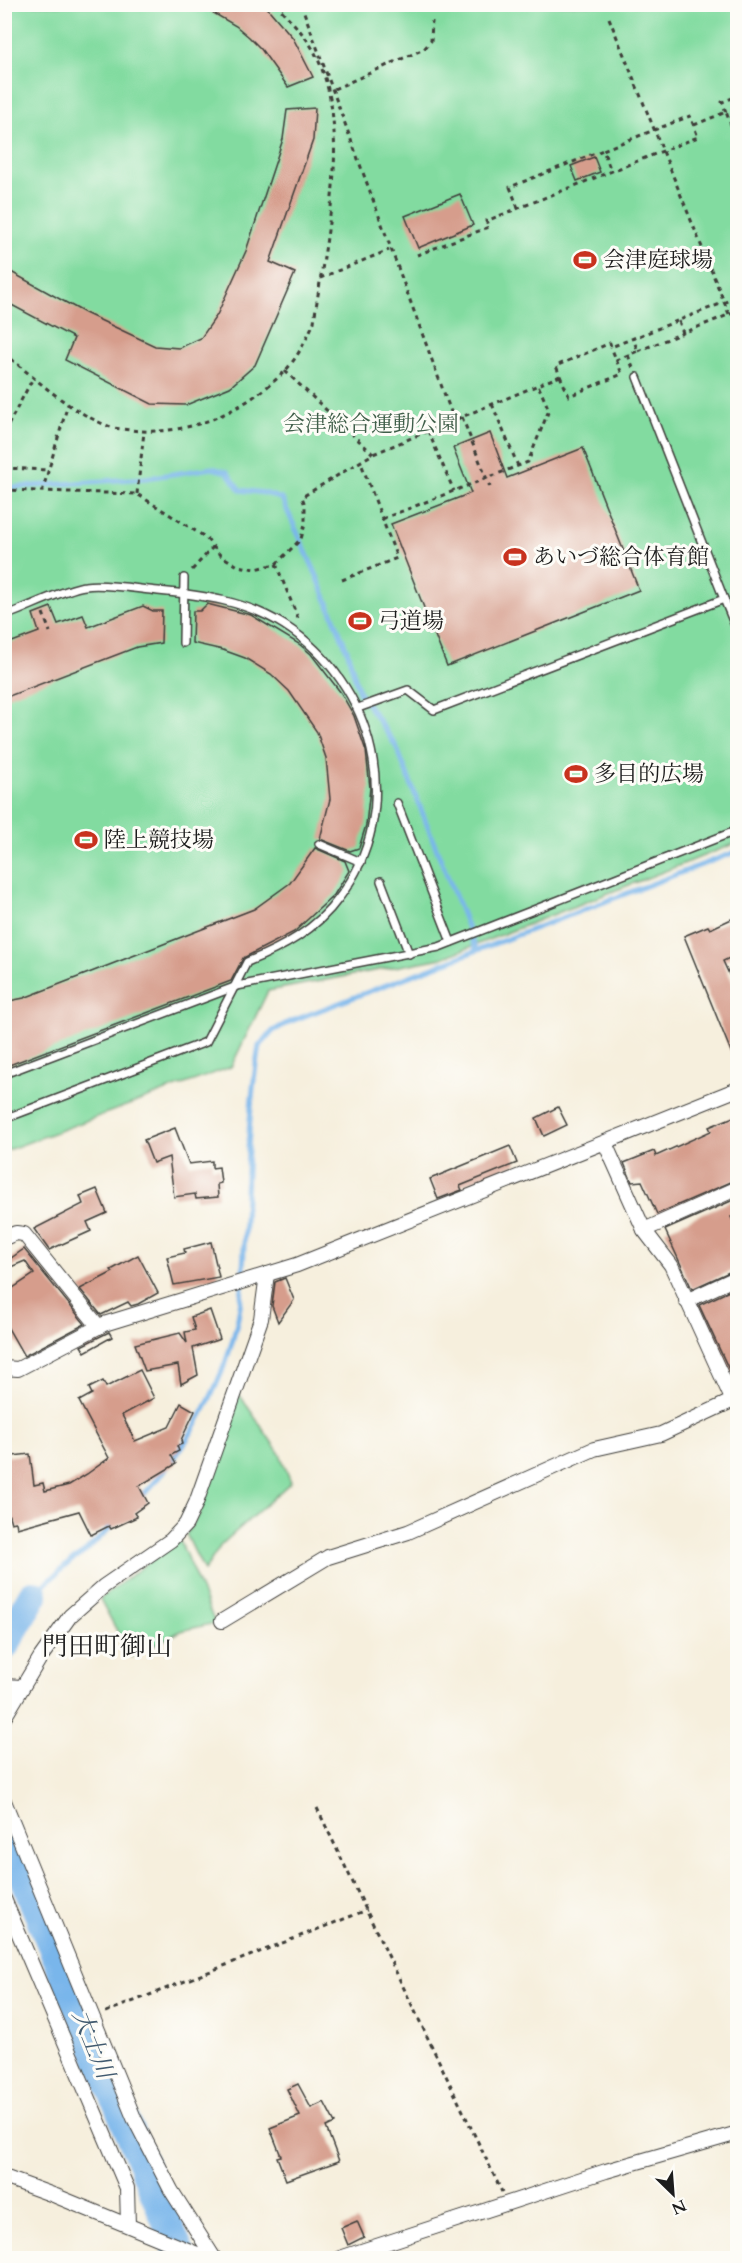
<svg xmlns="http://www.w3.org/2000/svg" width="742" height="2263" viewBox="0 0 742 2263" font-family="Cardo,'Noto Serif JP',serif">
	<style>
		.green { fill: #82dba0; stroke: #4f7c5e; stroke-width: 1.5 }
		.lines { fill: none; stroke-linecap: round; stroke-linejoin: round }
		.stream { stroke: #79b6eb; stroke-width: 5 }
		.river { stroke: #79b6eb; stroke-width: 30 }
		.building { fill: #d69d8c }
		.lane-casing { stroke: #3d3c39; stroke-width: 10 }
		.street-casing { stroke: #3d3c39; stroke-width: 16 }
		.path { stroke: #3d3c39; stroke-width: 3; stroke-dasharray: 4.5 4.5; stroke-linecap: butt }
		.lane { stroke: #fff; stroke-width: 7 }
		.street { stroke: #fff; stroke-width: 14 }
		.labels { text-anchor: middle; dominant-baseline: central; stroke-width: 6; stroke-linejoin: round; paint-order: stroke }
		.poi-label { font-size: 22px; fill: #1c1c1c; stroke: #fdfcf7; text-anchor: start }
		.park-label { font-size: 22px; fill: #405f4a; stroke: #fdfcf7 }
		.water-label { font-size: 24px; font-style: italic; fill: #415a6f; stroke: #fdfcf7 }
		.quarter-label { font-size: 26px; fill: #1c1c1c; stroke: #fdfcf7 }
	</style>
	<rect width="100%" height="100%" fill="#fdfcf7"/>
	<filter id="ink" filterUnits="userSpaceOnUse"><feTurbulence type="fractalNoise" baseFrequency=".0167" numOctaves="2"/><feDisplacementMap in="SourceGraphic" scale="12" xChannelSelector="R" yChannelSelector="G"/><feConvolveMatrix kernelMatrix="1 2 1 2 8 2 1 2 1" color-interpolation-filters="sRGB"/></filter>
	<filter id="wash" filterUnits="userSpaceOnUse"><feTurbulence type="fractalNoise" baseFrequency=".008" numOctaves="4" result="noise"/><feDisplacementMap in="SourceGraphic" scale="24" xChannelSelector="R" yChannelSelector="G"/><feGaussianBlur stdDeviation="1.35" result="paint"/><feColorMatrix in="noise" values="0 0 0 0 0 0 0 0 0 0 0 0 0 0 0 0 0 1.4 0 .05"/><feComposite in="paint" operator="in"/></filter>
	<g filter="url(#wash)">
		<rect width="100%" height="100%" fill="#f6efdd"/>
		<!-- green -->
		<g class="green">
			<polygon points="4,5 738,5 737,843 442,958 268,991 231,1067 5,1151"/>
			<polygon points="239,1394 280,1454 291,1482 221,1545 204,1571 186,1534 200,1513"/>
			<polygon points="180,1541 215,1623 181,1631 131,1657 100,1599 175,1542"/>
		</g>
		<g class="lines">
			<!-- stream -->
			<g class="stream">
				<polyline points="4,488 146,478 212,468 227,472 240,490 265,493 282,499 317,576 347,650 359,692 396,746 476,949"/>
				<path d="M140 1498C192 1447 237 1361 242 1288 247 1208 245 1125 259 1046L273 1031 289 1022 738 851"/>
				<polyline points="4,1613 33,1595 71,1561 85,1552 114,1524"/>
			</g>
			<!-- river -->
			<g class="river">
				<polyline points="4,1646 33,1595"/>
				<polyline points="4,1830 182,2258"/>
			</g>
		</g>
		<g id="blocks">
			<!-- building -->
			<g class="building">
				<polygon points="198,4 264,4 293,38 313,77 288,87 261,49 249,37 236,26"/>
				<polygon points="315,108 313,140 270,262 295,273 255,365 230,387 186,405 152,404 65,360 74,338 4,301 4,268 85,313 155,346 179,348 201,338 217,315 246,251 283,139 287,110"/>
				<polygon points="594,157 600,172 577,181 571,166"/>
				<polygon points="460,194 473,225 418,248 405,216"/>
				<polygon points="490,433 507,478 583,448 639,590 447,666 391,524 471,493 453,448"/>
				<polygon points="207,604 251,615 299,644 311,654 341,693 354,716 366,751 370,788 366,825 359,848 350,851 320,839 330,799 326,758 317,732 289,691 271,674 245,658 223,650 192,643 193,611 200,611"/>
				<polygon points="143,606 153,611 162,611 161,643 137,647 4,698 4,645 39,632 33,614 51,607 58,624 83,615 88,627"/>
				<polygon points="315,848 345,861 349,871 334,895 294,932 243,958 231,981 4,1067 4,1002 24,998 254,909 290,883"/>
				<polygon points="738,916 738,954 723,961 738,994 738,1069 684,936 708,926 710,929"/>
				<polygon points="558,1107 567,1125 544,1136 536,1118"/>
				<polygon points="738,1115 738,1179 657,1214 642,1181 632,1182 624,1163 654,1151 656,1156 711,1131 709,1127"/>
				<polygon points="175,1128 189,1164 212,1161 212,1168 219,1167 221,1183 217,1184 218,1197 196,1199 195,1194 174,1197 169,1157 153,1163 144,1140"/>
				<polygon points="510,1146 517,1163 460,1186 462,1190 438,1199 430,1179"/>
				<polygon points="97,1189 107,1213 87,1222 91,1231 49,1250 34,1229 83,1204 80,1196"/>
				<polygon points="738,1198 738,1215 731,1217 738,1231 738,1268 692,1289 665,1230"/>
				<polygon points="211,1242 219,1277 174,1285 167,1257 185,1253 184,1249"/>
				<polygon points="24,1249 85,1324 24,1356 4,1321 4,1294 34,1274 25,1261 6,1269 4,1263"/>
				<polygon points="138,1255 158,1293 138,1304 131,1306 128,1302 101,1315 80,1289 113,1272 111,1270"/>
				<polygon points="285,1278 294,1300 278,1322 272,1306 275,1282"/>
				<polygon points="738,1287 738,1389 699,1305"/>
				<polygon points="210,1310 220,1339 193,1348 198,1375 181,1384 178,1365 145,1371 135,1344 180,1333 187,1343 185,1332 195,1330 191,1317"/>
				<polygon points="109,1332 112,1337 85,1352 81,1346"/>
				<polygon points="140,1370 154,1398 122,1415 135,1441 169,1427 181,1403 195,1411 181,1440 182,1444 177,1446 179,1451 171,1455 176,1464 139,1486 148,1503 134,1513 137,1517 111,1529 109,1526 91,1535 79,1511 17,1528 16,1522 11,1523 4,1499 4,1457 30,1454 34,1485 43,1483 45,1491 69,1485 87,1474 109,1458 79,1401 92,1394 89,1388 103,1381 106,1387"/>
				<polygon points="298,2084 311,2108 324,2102 335,2123 326,2127 339,2161 286,2180 277,2157 281,2156 270,2128 300,2116 287,2089"/>
				<polygon points="357,2221 364,2237 348,2245 341,2228"/>
			</g>
		</g>
	</g>
	<g filter="url(#ink)">
		<use href="#blocks" fill-opacity="0" stroke="#3d3c39" stroke-width="1.5"/>
		<g class="lines">
			<!-- lane casing -->
			<g class="lane-casing">
				<g id="lane">
					<polyline points="724,599 738,633"/>
					<path d="M4 616C25 609 66 588 85 586 105 583 137 589 158 591 202 595 246 601 284 625 375 683 407 810 339 898 316 930 282 948 247 962L206 1042 4 1119"/>
					<polyline points="183,643 184,578"/>
					<polyline points="358,708 408,690 434,710 724,599 637,377"/>
					<polyline points="397,803 451,942"/>
					<polyline points="319,844 361,862"/>
					<polyline points="381,881 409,954"/>
					<polyline points="4,1074 237,986 439,947 738,830"/>
				</g>
			</g>
			<!-- street casing -->
			<g class="street-casing">
				<g id="street">
					<polyline points="605,1143 644,1230 671,1265 732,1399"/>
					<polyline points="644,1230 738,1188"/>
					<polyline points="4,1238 16,1233 24,1234 99,1327"/>
					<polyline points="686,1301 738,1277"/>
					<polyline points="4,1368 18,1369 104,1324 297,1265 738,1089"/>
					<polyline points="222,1621 328,1557 408,1532 594,1449 661,1434 738,1398"/>
					<polyline points="4,1686 22,1687"/>
					<polyline points="4,1718 40,1658 70,1616 104,1586 171,1540 186,1524 196,1503 261,1319 267,1274"/>
					<polyline points="4,1801 134,2118 171,2190 214,2258"/>
					<polyline points="4,1899 127,2188 128,2225"/>
					<polyline points="4,2177 56,2196 207,2258"/>
					<polyline points="340,2258 606,2171 738,2133"/>
				</g>
			</g>
			<!-- path -->
			<g class="path">
				<polyline points="301,4 454,420"/>
				<polyline points="609,18 729,314"/>
				<polyline points="334,89 424,49 431,41 432,21"/>
				<polyline points="726,112 722,102 738,96"/>
				<polyline points="694,125 726,112 731,125 738,123"/>
				<polyline points="518,208 510,187 603,150"/>
				<polyline points="417,255 489,227 486,221 698,137 690,116 603,150 611,171"/>
				<polyline points="320,278 389,250"/>
				<polyline points="679,321 683,333"/>
				<polyline points="638,351 738,311"/>
				<path d="M4 353C37 380 68 410 108 426 115 429 123 429 131 430 188 437 242 412 283 373 297 359 306 340 314 322 325 239 354 128 314 51 304 33 289 19 276 4"/>
				<polyline points="628,355 633,368"/>
				<polyline points="616,360 638,351 633,339"/>
				<polyline points="285,371 373,454"/>
				<polyline points="560,376 569,396 622,374 611,347"/>
				<polyline points="492,404 518,466"/>
				<polyline points="462,417 490,487"/>
				<polyline points="428,431 454,491"/>
				<polyline points="4,433 33,378"/>
				<polyline points="4,468 48,470"/>
				<polyline points="4,490 137,494 205,537 220,555 238,566 256,569 276,564 301,539 305,524 305,505 302,497 373,454 560,376 556,366 610,343 611,347 738,297"/>
				<polyline points="42,492 68,404"/>
				<polyline points="137,494 144,432"/>
				<polyline points="382,519 528,462 549,410 538,385"/>
				<polyline points="276,564 299,621"/>
				<polyline points="192,570 213,547"/>
				<polyline points="342,580 397,558 361,463"/>
				<polyline points="43,613 50,632"/>
				<polyline points="317,1808 502,2192"/>
				<polyline points="106,2012 367,1910"/>
			</g>
			<!-- lane -->
			<use href="#lane" class="lane"/>
			<!-- street -->
			<use href="#street" class="street"/>
		</g>
	</g>
	<!-- icons -->
	<defs>
		<g id="stadium-bare" transform="scale(1.8)"><path d="M0-5a6.5 5 0 1 0 0 10a6.5 5 0 1 0 0-10ZM-3.5-1.8h7v3.6h-7Z" fill="#c8321e" stroke="#fdfcf7" stroke-width="2.5" paint-order="stroke"/></g>
	</defs>
	<g fill-rule="evenodd">
		<use href="#stadium-bare" x="585" y="260"/>
		<use href="#stadium-bare" x="515" y="557"/>
		<use href="#stadium-bare" x="360" y="621"/>
		<use href="#stadium-bare" x="576" y="774"/>
		<use href="#stadium-bare" x="86" y="840"/>
	</g>
	<g class="labels">
		<!-- poi labels -->
		<g class="poi-label">
			<text x="603" y="260">会津庭球場</text>
			<text x="533" y="557">あいづ総合体育館</text>
			<text x="378" y="621">弓道場</text>
			<text x="594" y="774">多目的広場</text>
			<text x="104" y="840">陸上競技場</text>
		</g>
		<!-- park labels -->
		<g class="park-label">
			<text x="371" y="424">会津総合運動公園</text>
		</g>
		<!-- water labels -->
		<g class="water-label">
			<text transform="translate(93 2044) rotate(68)">大土川</text>
		</g>
		<!-- quarter labels -->
		<g class="quarter-label">
			<text x="107" y="1646">門田町御山</text>
		</g>
	</g>
	<!-- margin -->
	<rect width="742" height="2263" fill="none" stroke="#fdfcf7" stroke-width="24"/>
	<!-- north arrow -->
	<g transform="translate(673 2194) rotate(155)" stroke="#fdfcf7" stroke-width="4.5" paint-order="stroke">
	<path d="M0-4.5L10 22L0 15L-10 22Z" fill="#1c1c1c"/>
	<text y="-9" font-size="16" font-weight="bold" text-anchor="middle" fill="#1c1c1c">N</text>
	</g>
</svg>
